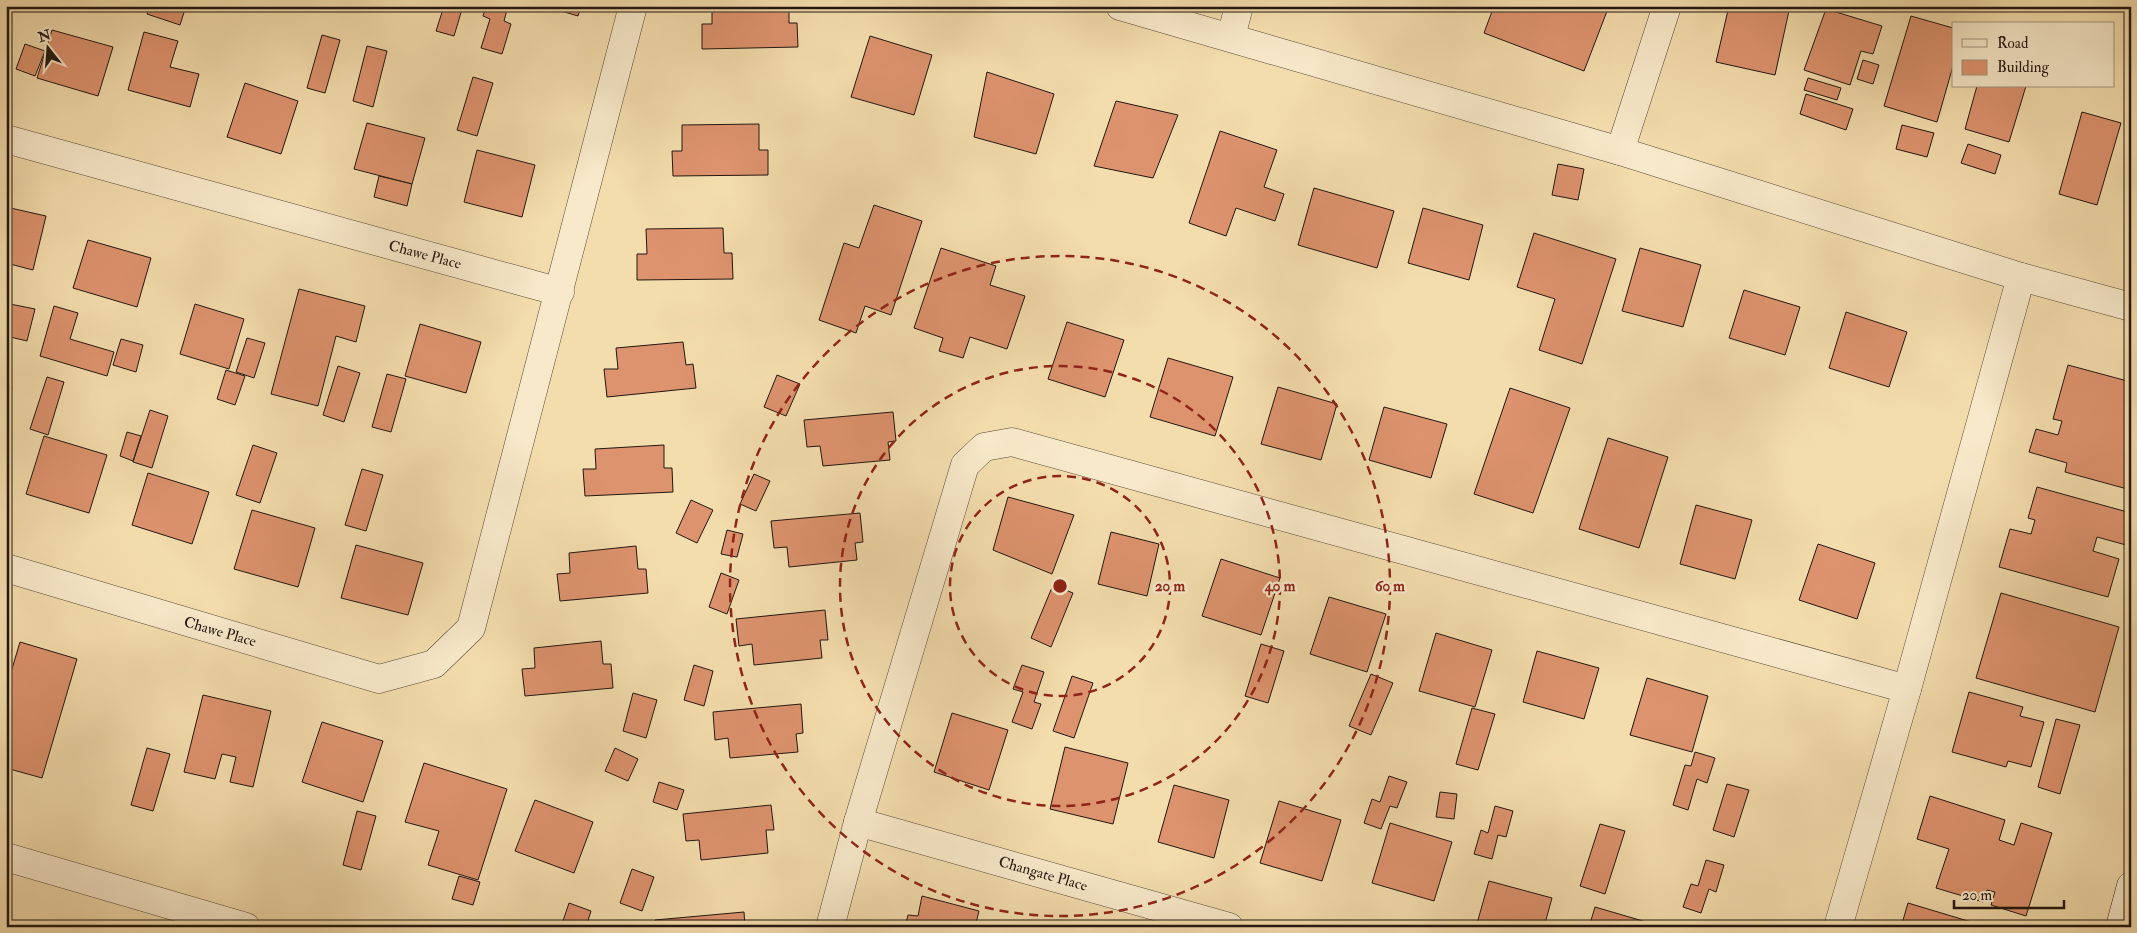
<svg xmlns="http://www.w3.org/2000/svg" width="2137" height="933" viewBox="0 0 2137 933" font-family="'IM FELL Double Pica',serif">
	<style>
		.building { fill: #dd936e; stroke: #211610 }
		.lines { fill: none; stroke-linecap: round; stroke-linejoin: round }
		.street-casing { stroke: #564837; stroke-width: 29 }
		.secondary-casing { stroke: #211610; stroke-width: 29 }
		.street { stroke: #f8e9ca; stroke-width: 28 }
		.secondary { stroke: #f8e9ca; stroke-width: 28 }
		.ring { fill: none; stroke: #8f2418; stroke-width: 2.5; stroke-dasharray: 9 6 }
		.labels { text-anchor: middle; dominant-baseline: central; stroke-width: 4.5; stroke-linejoin: round; paint-order: stroke }
		.street-label { font-size: 15px; fill: #211610; stroke: #f8e9ca }
		.centre { fill: #8f2418; stroke: #f8e9ca; stroke-width: 2.5 }
		.ring-label { font-size: 15px; text-anchor: middle; font-weight: bold; fill: #8f2418; stroke: #f8e9ca; stroke-width: 4.5; stroke-linejoin: round; paint-order: stroke }
	</style>
	<rect width="100%" height="100%" fill="#f4ddad"/>
	<filter id="stains"><feTurbulence type="fractalNoise" baseFrequency=".004" numOctaves="4"/><feColorMatrix values="0 0 0 0 .2 0 0 0 0 .09 0 0 0 0 .02 0 0 0 .5 -.17"/></filter>
	<radialGradient id="worn" r=".72"><stop offset=".6" stop-color="#630" stop-opacity="0"/><stop offset="1" stop-color="#630" stop-opacity=".3"/></radialGradient>
	<!-- building -->
	<g class="building">
		<polygon points="150,6 186,6 180,25 147,14"/>
		<polygon points="444,6 463,6 454,36 436,31"/>
		<polygon points="486,6 508,6 504,21 511,24 502,54 481,48 490,19 483,16"/>
		<polygon points="544,6 581,6 578,16"/>
		<polygon points="712,6 789,6 789,23 797,23 798,47 702,49 702,24 712,24"/>
		<polygon points="1494,6 1609,6 1584,71 1484,33"/>
		<polygon points="1729,6 1790,6 1775,75 1716,62"/>
		<polygon points="1826,9 1882,26 1873,54 1861,51 1850,85 1804,70"/>
		<polygon points="1911,16 1953,28 1953,66 1937,122 1884,106"/>
		<polygon points="52,30 113,47 98,96 37,78"/>
		<polygon points="144,32 178,41 170,67 199,74 190,107 128,90"/>
		<polygon points="322,35 340,40 325,93 307,88"/>
		<polygon points="870,36 932,55 914,115 851,97"/>
		<polygon points="25,44 45,51 35,76 16,69"/>
		<polygon points="367,46 387,51 373,107 353,101"/>
		<polygon points="1863,60 1879,65 1873,84 1857,79"/>
		<polygon points="987,72 1054,94 1036,154 974,137"/>
		<polygon points="473,77 493,83 477,136 457,130"/>
		<polygon points="1808,78 1841,88 1837,100 1804,90"/>
		<polygon points="245,83 298,101 281,154 227,137"/>
		<polygon points="1977,86 2026,86 2009,142 1965,129"/>
		<polygon points="1806,94 1853,109 1846,130 1800,114"/>
		<polygon points="1116,101 1178,115 1153,178 1094,166"/>
		<polygon points="2082,112 2121,123 2097,205 2059,194"/>
		<polygon points="367,123 425,138 412,184 354,169"/>
		<polygon points="759,124 759,150 768,150 768,175 673,176 672,151 682,151 682,125"/>
		<polygon points="1902,125 1934,133 1927,157 1896,149"/>
		<polygon points="1220,131 1277,150 1264,187 1284,194 1275,221 1236,208 1226,236 1189,223"/>
		<polygon points="1968,144 2001,155 1995,174 1961,163"/>
		<polygon points="477,150 535,165 522,217 464,202"/>
		<polygon points="1558,164 1584,169 1578,200 1552,195"/>
		<polygon points="379,176 412,184 407,206 374,197"/>
		<polygon points="1314,188 1394,211 1377,268 1298,245"/>
		<polygon points="874,205 922,221 891,315 865,306 856,333 819,320 844,243 859,248"/>
		<polygon points="6,207 46,216 33,270 6,263"/>
		<polygon points="1423,208 1483,225 1469,280 1408,263"/>
		<polygon points="723,228 724,253 732,253 733,279 637,280 637,254 647,254 646,229"/>
		<polygon points="1534,233 1616,259 1582,364 1539,350 1555,299 1517,287"/>
		<polygon points="88,240 151,258 137,307 73,288"/>
		<polygon points="941,248 996,266 990,285 1025,296 1007,349 970,337 963,358 939,351 943,338 914,328"/>
		<polygon points="1640,248 1701,265 1683,327 1622,311"/>
		<polygon points="299,289 365,306 356,342 336,336 318,406 271,394"/>
		<polygon points="1744,290 1800,307 1785,355 1729,338"/>
		<polygon points="10,304 35,309 27,341 6,336 6,322"/>
		<polygon points="195,304 244,319 229,369 180,354"/>
		<polygon points="54,306 78,313 70,339 114,352 107,376 40,356"/>
		<polygon points="1846,312 1907,332 1889,387 1829,368"/>
		<polygon points="1067,322 1124,340 1105,397 1048,379"/>
		<polygon points="420,324 481,342 466,393 405,376"/>
		<polygon points="247,338 265,343 254,378 236,372"/>
		<polygon points="121,339 143,345 136,372 113,365"/>
		<polygon points="683,342 686,365 693,364 696,388 607,397 604,369 618,369 616,348"/>
		<polygon points="1168,358 1233,377 1215,436 1150,417"/>
		<polygon points="2068,365 2131,382 2131,490 2065,472 2067,463 2029,452 2036,429 2058,435 2062,421 2053,419"/>
		<polygon points="338,366 360,373 344,422 323,415"/>
		<polygon points="226,370 245,376 235,405 217,399"/>
		<polygon points="387,374 406,379 391,432 372,427"/>
		<polygon points="777,375 800,384 786,416 764,407"/>
		<polygon points="47,377 64,382 48,435 30,429"/>
		<polygon points="6,387 12,388 6,411"/>
		<polygon points="1278,387 1337,404 1321,460 1261,444"/>
		<polygon points="1510,388 1570,408 1533,513 1474,494"/>
		<polygon points="1384,407 1447,424 1431,478 1369,460"/>
		<polygon points="150,410 168,416 152,468 133,462"/>
		<polygon points="893,412 896,441 888,442 890,460 823,466 820,446 807,447 804,420"/>
		<polygon points="127,432 141,436 133,461 120,456"/>
		<polygon points="44,436 107,455 89,513 26,494"/>
		<polygon points="1608,438 1668,457 1639,548 1579,529"/>
		<polygon points="253,445 277,453 260,503 236,495"/>
		<polygon points="664,445 664,468 672,468 673,492 585,496 583,469 596,469 595,449"/>
		<polygon points="362,469 383,475 366,531 345,525"/>
		<polygon points="148,473 209,492 192,544 132,525"/>
		<polygon points="754,474 770,481 756,511 740,504"/>
		<polygon points="2037,487 2131,513 2131,527 2126,545 2097,537 2093,551 2119,559 2108,597 1999,567 2010,529 2031,534 2035,520 2028,518"/>
		<polygon points="1008,497 1074,515 1052,574 993,550"/>
		<polygon points="691,500 713,510 697,543 676,533"/>
		<polygon points="1696,505 1752,520 1735,579 1680,564"/>
		<polygon points="252,510 315,528 298,587 234,569"/>
		<polygon points="860,513 863,542 855,543 857,560 789,567 787,547 774,548 771,521"/>
		<polygon points="727,530 743,534 737,557 721,554"/>
		<polygon points="1111,532 1159,544 1147,596 1098,584"/>
		<polygon points="1818,544 1875,563 1857,619 1799,600"/>
		<polygon points="356,545 423,563 408,615 341,598"/>
		<polygon points="636,546 638,569 646,569 648,593 560,601 557,574 570,573 569,553"/>
		<polygon points="1221,559 1280,578 1261,635 1202,616"/>
		<polygon points="721,573 739,580 727,614 709,607"/>
		<polygon points="1053,585 1073,593 1051,647 1031,638"/>
		<polygon points="2001,593 2119,627 2095,712 1976,678"/>
		<polygon points="1329,597 1386,614 1367,672 1310,654"/>
		<polygon points="825,610 828,640 820,640 822,658 754,665 752,644 739,646 736,619"/>
		<polygon points="1436,633 1492,650 1475,707 1419,691"/>
		<polygon points="601,641 603,664 611,664 613,688 525,696 522,669 535,668 534,648"/>
		<polygon points="20,642 77,659 42,778 6,768 6,689"/>
		<polygon points="1261,644 1284,651 1268,703 1245,696"/>
		<polygon points="1537,651 1599,668 1584,719 1523,702"/>
		<polygon points="694,665 713,671 704,706 684,700"/>
		<polygon points="1022,665 1044,672 1034,702 1041,704 1032,729 1012,722 1023,692 1013,689"/>
		<polygon points="1371,674 1393,683 1371,735 1349,726"/>
		<polygon points="1072,676 1093,683 1074,738 1053,731"/>
		<polygon points="1647,678 1708,696 1692,752 1630,735"/>
		<polygon points="1969,692 2023,707 2020,716 2044,722 2031,767 2008,761 2006,767 1952,752"/>
		<polygon points="633,693 657,700 646,738 623,731"/>
		<polygon points="203,695 271,711 253,787 230,782 236,757 222,754 215,779 184,772"/>
		<polygon points="801,704 803,733 796,734 798,752 730,758 728,738 715,740 713,712"/>
		<polygon points="1472,708 1495,714 1478,770 1456,764"/>
		<polygon points="952,713 1008,730 989,790 934,772"/>
		<polygon points="2056,719 2080,725 2060,794 2038,787"/>
		<polygon points="322,722 383,741 363,802 302,782"/>
		<polygon points="1065,747 1128,763 1113,824 1050,809"/>
		<polygon points="147,748 170,754 153,811 131,805"/>
		<polygon points="615,748 638,759 628,781 605,771"/>
		<polygon points="1695,752 1715,758 1707,783 1697,779 1688,810 1673,805 1685,765 1691,766"/>
		<polygon points="424,763 507,789 478,880 428,865 439,831 405,822"/>
		<polygon points="1389,776 1407,782 1397,808 1390,806 1381,829 1364,823 1372,799 1380,802"/>
		<polygon points="659,782 684,790 677,810 653,802"/>
		<polygon points="1727,784 1749,790 1734,837 1713,830"/>
		<polygon points="1174,785 1229,800 1214,858 1158,842"/>
		<polygon points="1440,792 1457,794 1454,819 1436,817"/>
		<polygon points="1930,796 2005,820 1999,840 2014,845 2021,823 2052,833 2026,916 1991,905 1995,892 1987,890 1983,902 1936,888 1949,849 1917,839"/>
		<polygon points="535,800 593,822 574,873 515,851"/>
		<polygon points="1279,801 1341,820 1322,881 1260,863"/>
		<polygon points="771,805 774,830 766,830 768,853 701,860 699,840 686,841 683,814"/>
		<polygon points="1495,806 1513,811 1506,837 1498,835 1492,859 1474,854 1481,830 1488,833"/>
		<polygon points="357,811 376,816 361,870 343,865"/>
		<polygon points="1390,823 1452,842 1434,901 1372,883"/>
		<polygon points="1600,824 1625,831 1605,894 1580,886"/>
		<polygon points="1706,860 1724,865 1716,892 1709,889 1701,913 1683,907 1691,884 1698,886"/>
		<polygon points="632,869 654,877 642,911 620,903"/>
		<polygon points="459,876 480,882 473,905 452,899"/>
		<polygon points="1489,881 1552,898 1544,927 1476,927"/>
		<polygon points="922,896 979,911 975,927 905,927 908,915 918,916"/>
		<polygon points="569,903 591,911 586,927 561,927"/>
		<polygon points="1908,903 1988,927 1901,927"/>
		<polygon points="1595,907 1660,926 1660,927 1589,927"/>
		<polygon points="744,912 745,927 656,927 655,920"/>
	</g>
	<g class="lines">
		<!-- street casing -->
		<g class="street-casing">
			<g id="street">
				<polyline points="1120,6 1620,151 2021,277 2131,307"/>
				<polyline points="1231,37 1239,6"/>
				<polyline points="6,139 560,292"/>
				<polyline points="1620,151 1667,6"/>
				<polyline points="6,568 379,679 434,664 471,628 633,6"/>
				<polyline points="858,822 1229,927"/>
				<polyline points="6,857 246,927"/>
				<polyline points="830,927 858,822 965,465 984,447 1012,442 1907,689"/>
				<polyline points="1838,927 1907,689 2021,277"/>
			</g>
		</g>
		<!-- secondary casing -->
		<g class="secondary-casing">
			<polyline id="secondary" points="2120,927 2131,886"/>
		</g>
		<!-- street -->
		<use href="#street" class="street"/>
		<!-- secondary -->
		<use href="#secondary" class="secondary"/>
	</g>
	<!-- distance rings -->
	<g class="ring">
		<circle cx="1060" cy="586" r="110"/>
		<circle cx="1060" cy="586" r="220"/>
		<circle cx="1060" cy="586" r="330"/>
	</g>
	<g class="labels">
		<!-- street labels -->
		<g class="street-label">
			<text transform="translate(425 255) rotate(15)">Chawe Place</text>
			<text transform="translate(220 632) rotate(16)">Chawe Place</text>
			<text transform="translate(1043 874) rotate(16)">Changate Place</text>
		</g>
	</g>
	<circle cx="1060" cy="586" r="8" class="centre"/>
	<g class="ring-label">
		<text x="1170" y="591">20 m</text>
		<text x="1280" y="591">40 m</text>
		<text x="1390" y="591">60 m</text>
	</g>
	<!-- margin -->
	<rect width="2137" height="933" fill="none" stroke="#f4ddad" stroke-width="25"/>
	<rect x="8" y="8" width="2122" height="918" fill="none" stroke="#211610" stroke-width="2.5"/>
	<rect x="12" y="12" width="2112" height="908" fill="none" stroke="#211610"/>
	<!-- legend -->
	<rect x="1952" y="22" width="162" height="65" fill="#f8e9ca" stroke="#a29580"/>
	<rect x="1962" y="39" width="25" height="8" fill="#f8e9ca" stroke="#a29580"/>
	<text x="1997" y="48" font-size="15" fill="#211610">Road</text>
	<rect x="1962" y="60" width="25" height="15" fill="#dd936e" stroke="#a29580"/>
	<text x="1997" y="72" font-size="15" fill="#211610">Building</text>
	<!-- north arrow -->
	<g transform="translate(48 48) rotate(343)" stroke="#f8e9ca" stroke-width="4" paint-order="stroke">
	<path d="M0-4L9 19L0 12L-9 19Z" fill="#211610"/>
	<text y="-8" font-size="14" font-weight="bold" text-anchor="middle" fill="#211610">N</text>
	</g>
	<!-- scale -->
	<path d="M1954 900v8h110v-8" fill="none" stroke="#211610" stroke-width="2.5"/>
	<text x="1962" y="900" font-size="15" fill="#211610" stroke="#f8e9ca" stroke-width="4" paint-order="stroke">20 m</text>
	<rect width="100%" height="100%" filter="url(#stains)"/>
	<rect width="100%" height="100%" fill="url(#worn)"/>
</svg>
